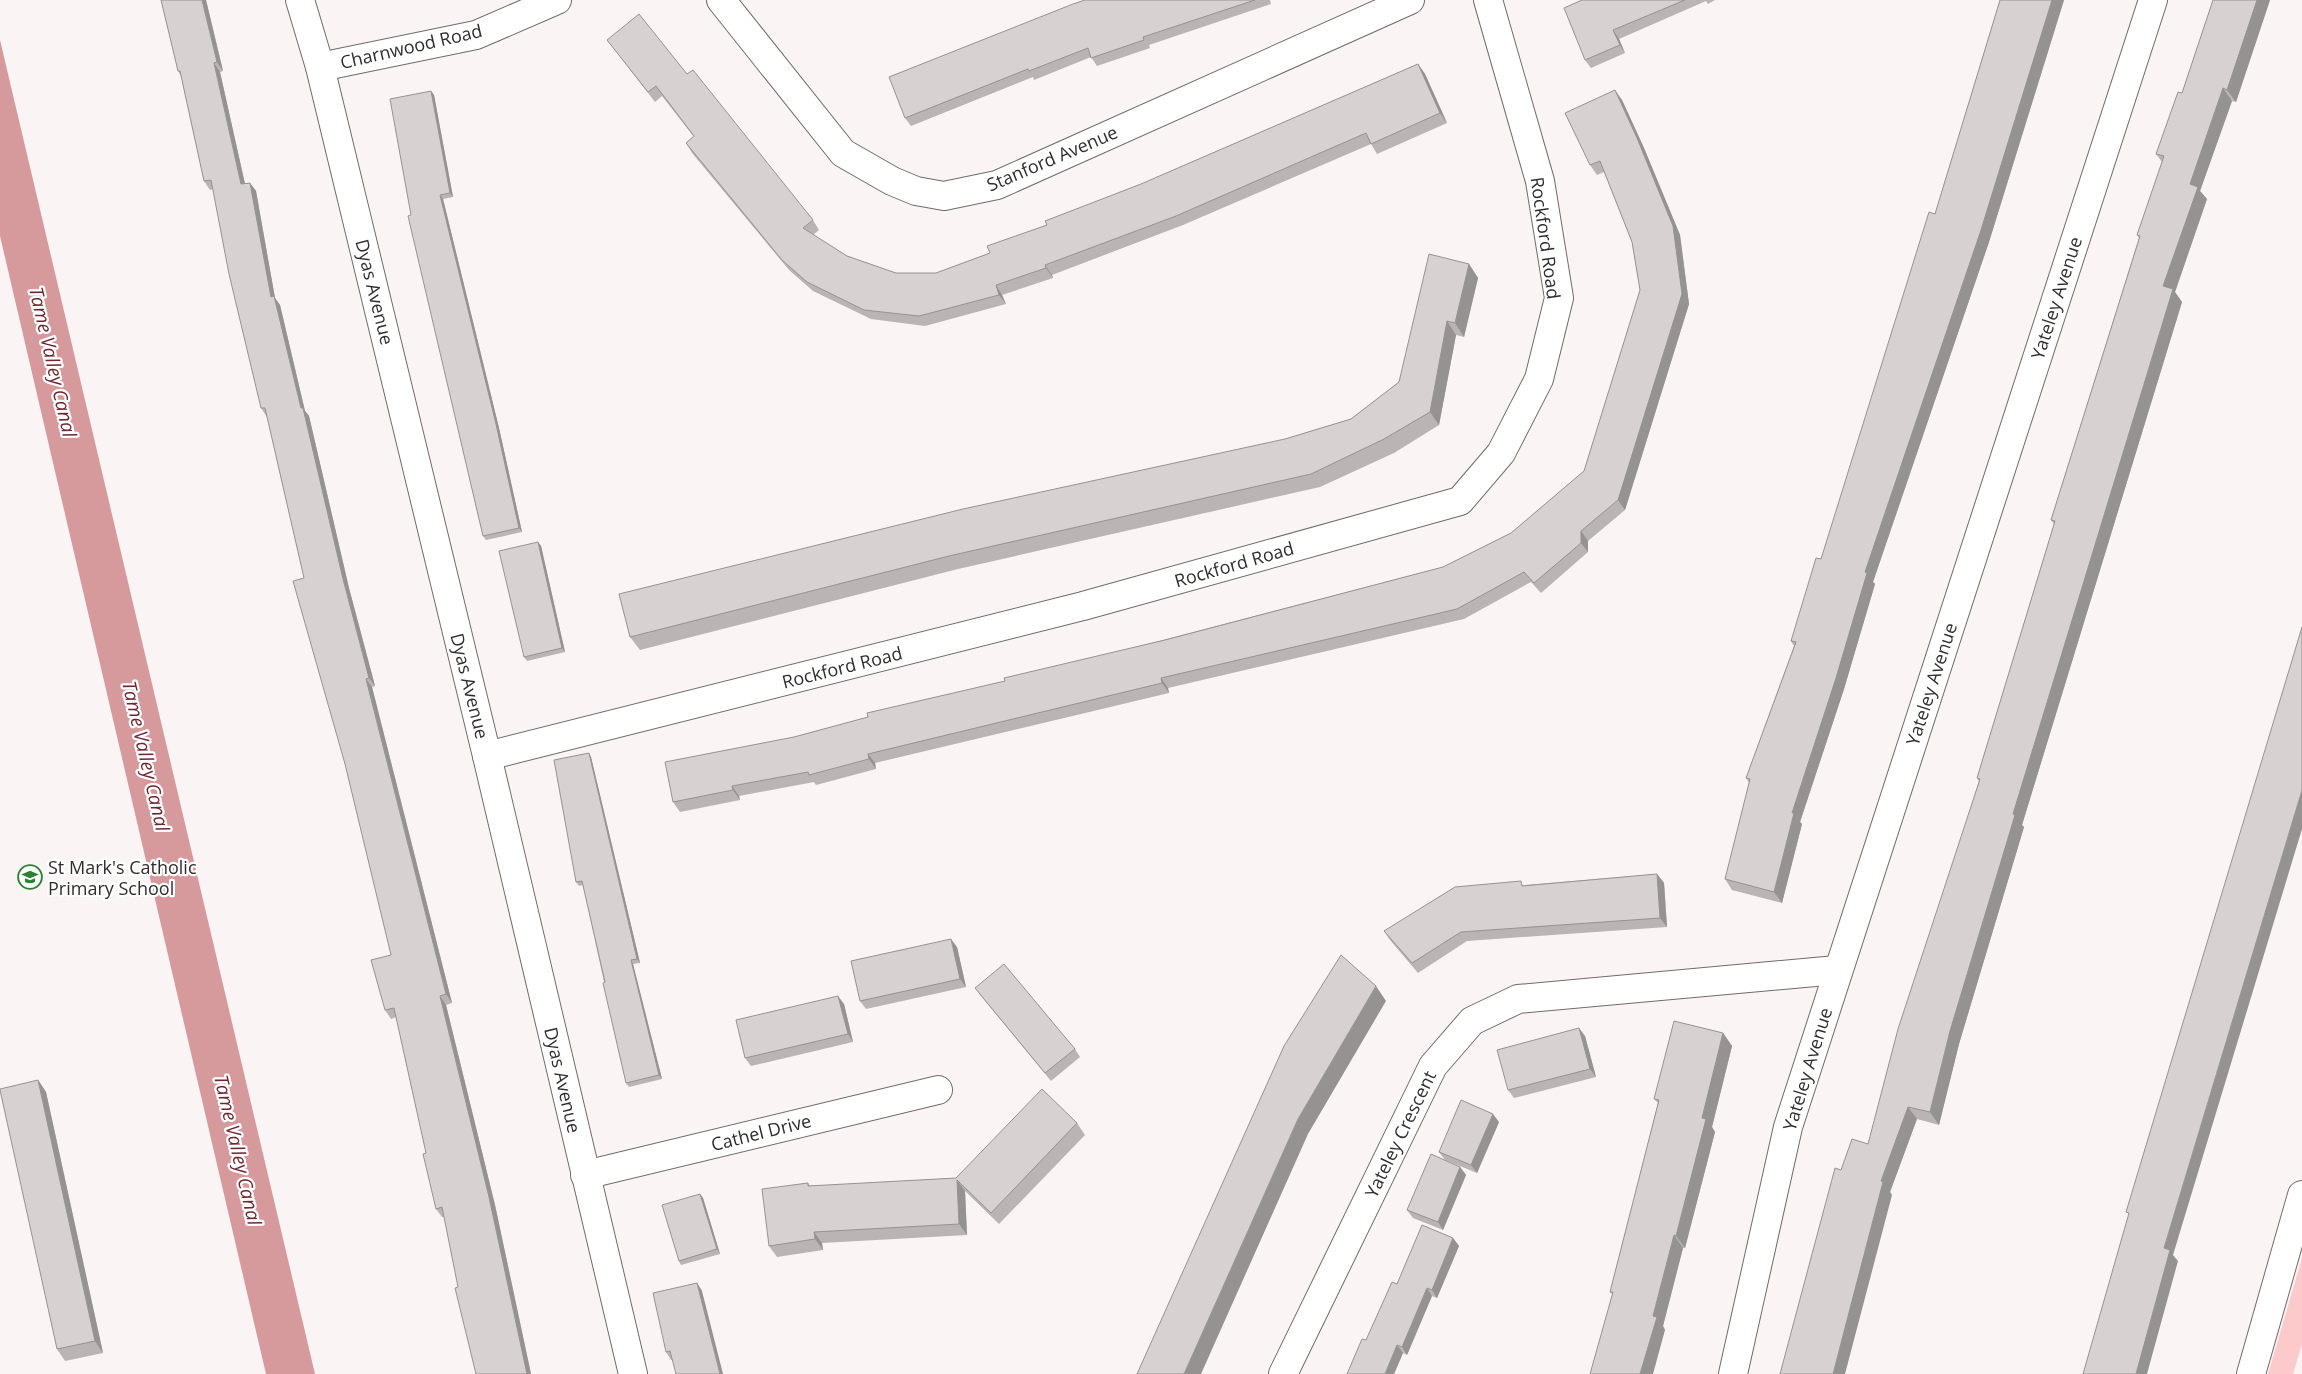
<svg xmlns="http://www.w3.org/2000/svg" width="2302" height="1374" viewBox="0 0 2302 1374" font-family="'Open Sans',sans-serif">
	<style>
		.green { fill: #fccacb }
		.water { fill: #d69a9c }
		.lines { fill: none; stroke-linecap: round; stroke-linejoin: round }
		.street-casing { stroke: #716b6b; stroke-width: 30 }
		.highway-casing { stroke: #716b6b; stroke-width: 30 }
		.street { stroke: #fff; stroke-width: 28 }
		.highway { stroke: #fff; stroke-width: 28 }
		.wall { fill: #bab4b4 }
		.shaded-wall { fill: #979292 }
		.building { fill: #d8d1d1; stroke: #979292 }
		.labels { text-anchor: middle; dominant-baseline: central; stroke-width: 4.5; stroke-linejoin: round; paint-order: stroke }
		.street-label { font-size: 18px; fill: #2f2c2c; stroke: #fff }
		.poi-label { font-size: 18px; fill: #2f2c2c; stroke: #fff; text-anchor: start }
		.water-label { font-size: 19px; font-style: italic; fill: #6e262e; stroke: #fff }
	</style>
	<rect width="100%" height="100%" fill="#fbf4f4"/>
	<!-- green -->
	<polygon class="green" points="2302,1258 2302,1344 2293,1374 2268,1374"/>
	<!-- water -->
	<polygon class="water" points="0,40 315,1374 266,1374 0,236"/>
	<g class="lines">
		<!-- street casing -->
		<g class="street-casing">
			<g id="street">
				<polyline points="300,0 320,67 487,756 633,1374"/>
				<polyline points="721,0 843,153 892,181 916,191 944,196 997,185 1410,0"/>
				<polyline points="320,67 476,35 557,0"/>
				<polyline points="487,756 1083,606 1460,501 1501,453 1539,379 1559,298 1540,181 1488,0"/>
				<polyline points="585,1175 938,1090"/>
				<polyline points="1283,1374 1433,1066 1472,1021 1518,999 1837,970"/>
				<polyline points="1733,1374 1788,1127 2153,0"/>
			</g>
		</g>
		<!-- highway casing -->
		<g class="highway-casing">
			<polyline id="highway" points="2251,1374 2302,1195"/>
		</g>
		<!-- street -->
		<use href="#street" class="street"/>
		<!-- highway -->
		<use href="#highway" class="highway"/>
	</g>
	<!-- wall -->
	<g class="wall">
		<polygon points="161,0 206,0 223,71 220,72 245,184 250,183 256,191 275,298 280,305 305,411 309,416 349,588 375,686 372,687 452,1003 446,1005 495,1205 531,1374 476,1374 444,1217 442,1217 436,1209 426,1153 396,1017 391,1019 385,1010 391,955 267,417 261,408 213,189 210,190 204,181 181,76 178,71"/>
		<polygon points="1085,0 1270,0 1271,4 1149,45 1150,48 1097,66 1091,57 1034,80 1033,77 911,126 905,118"/>
		<polygon points="1582,0 1715,0 1708,4 1706,1 1619,39 1625,53 1591,68 1585,60"/>
		<polygon points="2000,0 2064,0 1989,242 1873,582 1875,584 1844,689 1800,822 1802,824 1782,903 1732,890 1725,879 1749,783 1746,778 1794,646 1791,641 1821,559 1935,214"/>
		<polygon points="2213,0 2270,0 2236,102 2232,101 2200,191 2207,199 2175,292 2182,302 2022,825 2024,827 1959,1044 1939,1125 1917,1119 1890,1192 1892,1195 1841,1170 1868,1144 1979,781 1977,778 2054,524 2051,520 2139,238 2137,235 2162,162 2156,154 2182,93"/>
		<polygon points="607,40 687,74 813,220 819,230 813,235 847,256 896,273 936,273 990,253 1047,225 1418,64 1425,74 1447,123 1377,154 1371,144 1183,225 1052,275 1053,278 1002,295 1006,304 925,326 871,319 813,291 789,270 692,153 686,143 694,137 662,96 655,102"/>
		<polygon points="431,91 434,95 453,197 443,199 499,428 522,532 486,540 483,536 411,215"/>
		<polygon points="1622,100 1644,148 1680,235 1689,304 1625,510 1588,541 1588,552 1541,593 1531,582 1464,619 1168,688 1169,693 875,763 876,769 816,785 814,782 739,796 740,800 680,812 673,802 794,737 1005,681 1443,567 1511,533 1584,471 1640,290 1632,242 1604,172 1597,175 1590,165"/>
		<polygon points="1469,264 1478,278 1464,337 1456,335 1439,425 1394,453 1320,487 958,569 640,650 630,637 1351,419 1399,382"/>
		<polygon points="538,542 541,546 565,652 527,661 524,657"/>
		<polygon points="589,753 591,757 640,963 633,964 662,1079 629,1087 626,1083 583,885 579,886 576,882"/>
		<polygon points="1657,874 1664,883 1667,927 1467,941 1418,973 1390,940 1384,931 1525,885"/>
		<polygon points="957,947 966,987 866,1009 860,1001"/>
		<polygon points="975,988 1075,1049 1080,1057 1051,1081 981,996"/>
		<polygon points="844,1004 853,1042 751,1066 745,1058"/>
		<polygon points="1723,1033 1732,1046 1712,1127 1715,1132 1685,1248 1683,1248 1663,1326 1665,1330 1613,1295 1610,1292 1658,1103 1654,1099"/>
		<polygon points="1585,1036 1596,1077 1514,1098 1508,1090"/>
		<polygon points="38,1080 46,1092 103,1353 65,1361 57,1349"/>
		<polygon points="1499,1122 1477,1173 1445,1160 1439,1152"/>
		<polygon points="1077,1123 1085,1135 999,1224 965,1191 967,1235 822,1243 823,1250 777,1257 769,1246 808,1183 810,1186 956,1178"/>
		<polygon points="1460,1167 1466,1175 1443,1230 1413,1218 1407,1210"/>
		<polygon points="700,1194 703,1198 720,1254 681,1265 679,1261"/>
		<polygon points="1453,1238 1459,1246 1437,1298 1432,1296 1407,1355 1403,1353 1394,1374 1347,1374 1366,1340 1397,1284"/>
		<polygon points="697,1283 702,1291 672,1360 671,1360 666,1352"/>
	</g>
	<!-- shaded-wall -->
	<g class="shaded-wall">
		<polygon points="202,0 206,0 223,71 217,62"/>
		<polygon points="2052,0 2064,0 1989,242 1873,582 1875,584 1844,689 1800,822 1802,824 1782,903 1774,892 1792,813 1865,572"/>
		<polygon points="2257,0 2270,0 2236,102 2227,90"/>
		<polygon points="1613,30 1619,39 1625,53 1620,45"/>
		<polygon points="214,63 220,72 247,193 241,184"/>
		<polygon points="1418,64 1425,74 1447,123 1440,113"/>
		<polygon points="2223,88 2232,101 2200,191 2207,199 2175,292 2182,302 2022,825 2024,827 1959,1044 1939,1125 1930,1112 1950,1031 2163,286 2190,184"/>
		<polygon points="1615,90 1622,100 1644,148 1680,235 1689,304 1625,510 1618,500 1673,226"/>
		<polygon points="431,91 434,95 453,197 450,193"/>
		<polygon points="250,183 256,191 275,298 280,305 305,411 309,416 349,588 375,686 369,678 343,579 301,408 271,297"/>
		<polygon points="440,195 443,199 499,428 522,532 519,528"/>
		<polygon points="1469,264 1478,278 1464,337 1455,323"/>
		<polygon points="1045,265 1052,275 1053,278 1046,268"/>
		<polygon points="996,285 1002,295 1006,304 999,295"/>
		<polygon points="1447,321 1456,335 1439,425 1430,412"/>
		<polygon points="1581,531 1588,541 1588,552 1581,543"/>
		<polygon points="538,542 541,546 565,652 562,648"/>
		<polygon points="1161,678 1168,688 1169,693 1162,683"/>
		<polygon points="366,679 372,687 452,1003 446,994"/>
		<polygon points="589,753 591,757 640,963 637,959"/>
		<polygon points="868,754 875,763 876,769 869,759"/>
		<polygon points="732,786 739,796 740,800 733,790"/>
		<polygon points="2302,790 2302,829 2173,1255 2178,1261 2147,1374 2136,1374 2164,1248"/>
		<polygon points="1657,874 1664,883 1667,927 1660,918"/>
		<polygon points="951,939 957,947 966,987 960,979"/>
		<polygon points="631,960 633,964 662,1079 659,1075"/>
		<polygon points="1376,986 1386,1001 1308,1134 1201,1374 1184,1374 1298,1119"/>
		<polygon points="440,996 446,1005 495,1205 531,1374 527,1374"/>
		<polygon points="838,996 844,1004 853,1042 848,1034"/>
		<polygon points="1579,1028 1585,1036 1596,1077 1590,1069"/>
		<polygon points="1723,1033 1732,1046 1712,1127 1715,1132 1685,1248 1676,1236 1702,1118"/>
		<polygon points="38,1080 46,1092 103,1353 95,1341"/>
		<polygon points="1908,1107 1917,1119 1890,1192 1892,1195 1845,1374 1833,1374 1881,1181"/>
		<polygon points="1493,1114 1499,1122 1477,1173 1471,1165"/>
		<polygon points="1460,1167 1466,1175 1443,1230 1438,1222"/>
		<polygon points="957,1180 965,1191 967,1235 959,1224"/>
		<polygon points="700,1194 703,1198 720,1254 717,1249"/>
		<polygon points="814,1232 822,1243 823,1250 815,1239"/>
		<polygon points="1674,1235 1683,1248 1663,1326 1665,1330 1653,1374 1640,1374 1653,1316"/>
		<polygon points="1453,1238 1459,1246 1437,1298 1432,1290"/>
		<polygon points="697,1283 702,1291 723,1374 720,1374"/>
		<polygon points="1427,1288 1432,1296 1407,1355 1402,1347"/>
		<polygon points="1397,1345 1403,1353 1394,1374 1385,1374"/>
	</g>
	<!-- building -->
	<g class="building">
		<polygon points="161,0 202,0 217,62 214,63 241,184 250,183 271,297 274,296 301,408 303,408 343,579 369,678 366,679 446,994 440,996 489,1197 527,1374 476,1374 455,1288 458,1287 442,1207 436,1209 423,1154 426,1153 394,1008 385,1010 371,960 391,955 345,764 293,581 304,578 265,408 261,408 229,274 211,180 204,181 180,71 178,71"/>
		<polygon points="1085,0 1255,0 1143,37 1144,40 1091,58 1088,48 1029,71 1028,69 905,118 889,77 1073,4"/>
		<polygon points="1582,0 1685,0 1613,30 1620,45 1585,60 1564,8"/>
		<polygon points="2000,0 2052,0 1981,230 1865,572 1867,573 1836,678 1792,813 1794,813 1774,892 1725,879 1750,779 1746,778 1796,642 1791,641 1816,558 1821,559 1929,212 1935,214 1990,33"/>
		<polygon points="2213,0 2257,0 2227,90 2223,88 2190,184 2198,187 2163,286 2173,289 2013,814 2015,815 1950,1031 1930,1112 1908,1107 1881,1181 1883,1182 1833,1374 1780,1374 1835,1168 1841,1170 1852,1139 1868,1144 1898,1029 1980,779 1977,778 2055,521 2051,520 2140,236 2137,235 2164,156 2156,154 2178,92 2182,93"/>
		<polygon points="639,14 687,74 693,70 813,220 803,228 847,256 896,273 936,273 990,253 987,246 1047,225 1045,221 1141,184 1418,64 1440,113 1371,144 1366,133 1176,216 1045,265 1046,268 996,285 999,295 919,316 864,310 807,282 782,260 686,143 694,136 656,86 648,92 607,40"/>
		<polygon points="1615,90 1637,138 1673,226 1682,294 1618,500 1581,531 1581,543 1534,583 1524,572 1457,609 1161,678 1162,683 868,754 869,759 809,775 808,772 732,786 733,790 673,802 665,762 794,737 868,717 867,713 1005,681 1004,678 1165,640 1443,567 1511,533 1584,471 1640,290 1632,242 1600,161 1590,165 1565,113"/>
		<polygon points="431,91 450,193 440,195 496,424 519,528 483,536 408,216 411,215 390,99"/>
		<polygon points="1429,254 1469,264 1455,323 1447,321 1430,412 1384,439 1311,474 949,556 630,637 619,594 963,509 1285,439 1351,419 1399,382"/>
		<polygon points="538,542 562,648 524,657 499,551"/>
		<polygon points="2302,627 2302,790 2164,1248 2170,1250 2136,1374 2083,1374 2129,1213 2126,1212"/>
		<polygon points="589,753 637,959 631,960 659,1075 626,1083 603,983 605,982 582,881 576,882 554,760"/>
		<polygon points="1657,874 1660,918 1461,932 1412,963 1384,931 1455,887 1521,881 1522,886"/>
		<polygon points="951,939 960,979 860,1001 851,961"/>
		<polygon points="1341,955 1376,986 1298,1119 1184,1374 1137,1374 1284,1046"/>
		<polygon points="1004,964 1075,1049 1045,1073 975,988"/>
		<polygon points="838,996 848,1034 745,1058 736,1020"/>
		<polygon points="1674,1021 1723,1033 1702,1118 1706,1119 1676,1236 1674,1235 1653,1316 1657,1317 1640,1374 1590,1374 1613,1292 1610,1292 1659,1100 1654,1099"/>
		<polygon points="1579,1028 1590,1069 1508,1090 1497,1050"/>
		<polygon points="38,1080 95,1341 57,1349 0,1090 0,1089"/>
		<polygon points="1042,1089 1077,1123 991,1213 957,1180 959,1224 814,1232 815,1239 769,1246 762,1189 808,1183 808,1186 956,1178"/>
		<polygon points="1461,1100 1493,1114 1471,1165 1439,1152"/>
		<polygon points="1431,1154 1460,1167 1438,1222 1407,1210"/>
		<polygon points="700,1194 717,1249 679,1261 662,1205"/>
		<polygon points="1422,1225 1453,1238 1432,1290 1427,1288 1402,1347 1397,1345 1385,1374 1347,1374 1362,1339 1366,1340 1392,1282 1397,1284"/>
		<polygon points="697,1283 720,1374 676,1374 670,1351 666,1352 653,1293"/>
	</g>
	<!-- icons -->
	<defs>
		<g id="school-ring" transform="scale(1.25)"><circle r="9.5" fill="#fff" stroke="#2a8332" stroke-width="1.5"/><path d="M0-5L7-2L0 1L-7-2ZM-4 1L0 2.5L4 1V4Q0 6-4 4Z" fill="#2a8332"/></g>
	</defs>
	<g fill-rule="evenodd">
		<use href="#school-ring" x="30" y="877"/>
	</g>
	<g class="labels">
		<!-- street labels -->
		<g class="street-label">
			<text transform="translate(411 46) rotate(-13)">Charnwood Road</text>
			<text transform="translate(1052 158) rotate(-23)">Stanford Avenue</text>
			<text transform="translate(1546 238) rotate(82)">Rockford Road</text>
			<text transform="translate(375 292) rotate(76)">Dyas Avenue</text>
			<text transform="translate(2056 298) rotate(-72)">Yateley Avenue</text>
			<text transform="translate(1234 564) rotate(-16)">Rockford Road</text>
			<text transform="translate(842 667) rotate(-14)">Rockford Road</text>
			<text transform="translate(1931 684) rotate(-72)">Yateley Avenue</text>
			<text transform="translate(470 686) rotate(76)">Dyas Avenue</text>
			<text transform="translate(1807 1069) rotate(-73)">Yateley Avenue</text>
			<text transform="translate(563 1080) rotate(77)">Dyas Avenue</text>
			<text transform="translate(761 1132) rotate(-14)">Cathel Drive</text>
			<text transform="translate(1400 1134) rotate(-64)">Yateley Crescent</text>
		</g>
		<!-- poi labels -->
		<g class="poi-label">
			<text x="48" y="867">St Mark's Catholic<tspan x="48" dy="21">Primary School</tspan></text>
		</g>
		<!-- water labels -->
		<g class="water-label">
			<text transform="translate(53 362) rotate(77)">Tame Valley Canal</text>
			<text transform="translate(146 756) rotate(77)">Tame Valley Canal</text>
			<text transform="translate(238 1150) rotate(77)">Tame Valley Canal</text>
		</g>
	</g>
</svg>
